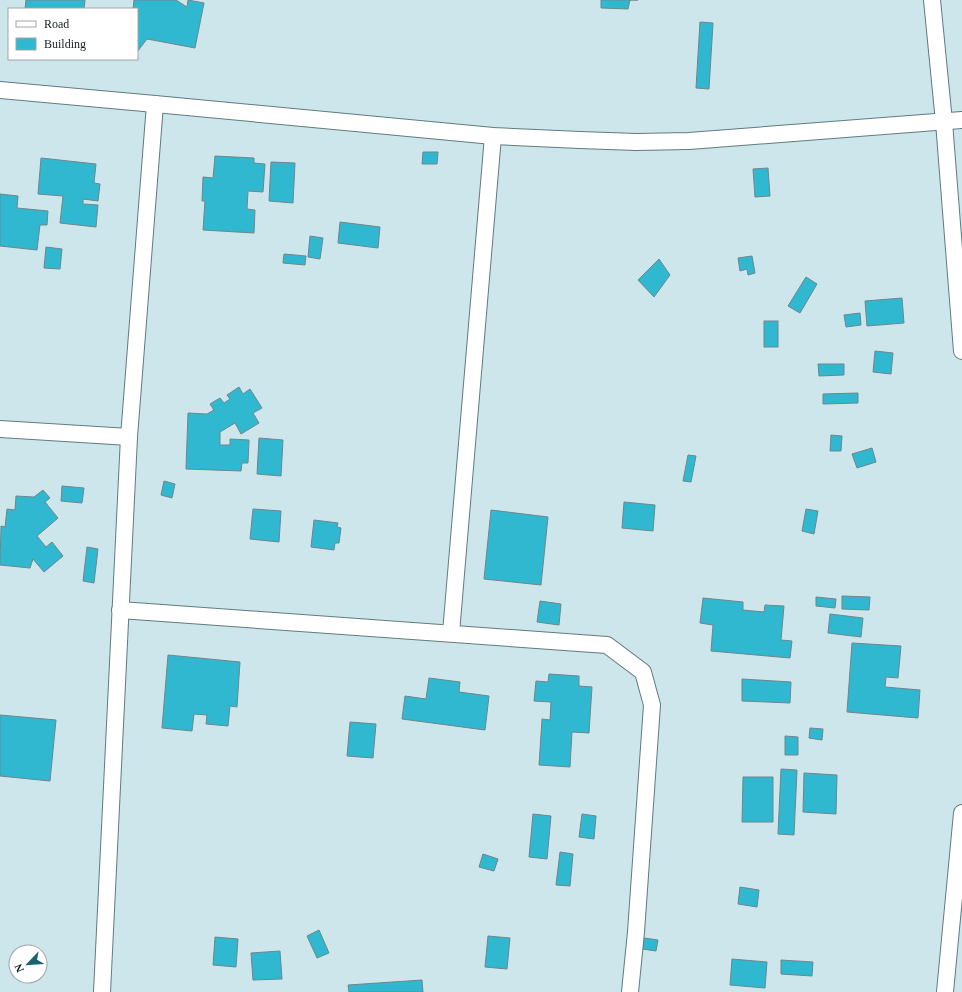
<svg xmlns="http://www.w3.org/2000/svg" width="962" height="992" viewBox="0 0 962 992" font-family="'Times New Roman',serif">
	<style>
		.building { fill: #30b8d0; stroke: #6e868b }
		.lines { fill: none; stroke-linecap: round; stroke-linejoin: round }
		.street-casing { stroke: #627a7f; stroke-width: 18 }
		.street { stroke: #fff; stroke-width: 16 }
	</style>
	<rect width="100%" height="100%" fill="#cce6ec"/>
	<!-- building -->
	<g class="building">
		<polygon points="26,0 85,0 84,9 25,9"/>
		<polygon points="134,0 176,0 187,7 188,0 204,3 195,48 147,39 137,52 137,9 133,9"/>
		<polygon points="601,0 638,0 630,0 628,9 601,8"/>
		<polygon points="700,22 713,23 709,89 696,88"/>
		<polygon points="423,152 438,152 437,164 422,164"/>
		<polygon points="215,156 254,158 254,163 265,164 263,192 248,191 247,209 255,210 254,233 203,230 205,201 202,201 203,177 213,178"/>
		<polygon points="41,158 96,164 94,183 100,184 98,201 83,199 83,204 98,205 96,227 60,223 63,196 38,194"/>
		<polygon points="271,162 295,163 293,203 269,201"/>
		<polygon points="768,168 770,196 755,197 753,169"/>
		<polygon points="0,194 18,196 17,208 48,211 47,225 40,225 37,250 0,246"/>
		<polygon points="340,222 380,227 378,248 338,243"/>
		<polygon points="310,236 323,238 320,259 308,257"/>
		<polygon points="46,247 62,249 60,269 44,268"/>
		<polygon points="284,254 306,256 305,265 283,263"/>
		<polygon points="752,256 755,273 748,275 747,269 740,271 738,258"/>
		<polygon points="659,259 670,275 654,297 638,280"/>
		<polygon points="806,277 817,284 800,313 788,306"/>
		<polygon points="902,298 904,323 867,326 865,301"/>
		<polygon points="860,313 861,325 846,327 844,315"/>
		<rect x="764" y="321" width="14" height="26"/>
		<polygon points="875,351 893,353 891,374 873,372"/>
		<polygon points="818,364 844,364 844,375 819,376"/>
		<polygon points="239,387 243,394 250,389 262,408 253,413 259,423 241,434 235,423 220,432 220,445 230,445 230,439 249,440 248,463 242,463 241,471 186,469 188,413 207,414 214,410 210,404 220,398 224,403 230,399 227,395"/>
		<polygon points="858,393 858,403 823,404 823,394"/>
		<polygon points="831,435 842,436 841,451 830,451"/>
		<polygon points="259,438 283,440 281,476 257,474"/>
		<polygon points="872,448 876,462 857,468 852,454"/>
		<polygon points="688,455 696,456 691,482 683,481"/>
		<polygon points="164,481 175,484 172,498 161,495"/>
		<polygon points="62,486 84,488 82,503 61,501"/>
		<polygon points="43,490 50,498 45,502 58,518 37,536 46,547 52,542 63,556 44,572 33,559 30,568 0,565 1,526 5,527 7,509 15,510 16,496 34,497"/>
		<polygon points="624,502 655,505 653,531 622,528"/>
		<polygon points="253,509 281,511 279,542 250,539"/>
		<polygon points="806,509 818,511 814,534 802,531"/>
		<polygon points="491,510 548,517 541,585 484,579"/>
		<polygon points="314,520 338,523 337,527 341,528 339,543 335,543 334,550 311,547"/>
		<polygon points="87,547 98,549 94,583 83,581"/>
		<polygon points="842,596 870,597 869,610 842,609"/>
		<polygon points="816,597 836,599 835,608 816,606"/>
		<polygon points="703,598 743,602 743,610 764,612 765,605 784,606 781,640 792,641 790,658 711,651 713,625 700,623"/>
		<polygon points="540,601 561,604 559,625 537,622"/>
		<polygon points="830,614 863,618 861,637 828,633"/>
		<polygon points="852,643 901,646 898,678 886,677 885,687 920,690 918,718 847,712"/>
		<polygon points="168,655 240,662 237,707 230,706 228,726 206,724 207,715 194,714 192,731 162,728"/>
		<polygon points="549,674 579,676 579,686 592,687 589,733 572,732 570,767 539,765 542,719 550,720 551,702 534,701 536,681 548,682"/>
		<polygon points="429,678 460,682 459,692 489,696 485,730 402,719 405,696 426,699"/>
		<polygon points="742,679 791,682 790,703 742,701"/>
		<polygon points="0,715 56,720 50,781 0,776"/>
		<polygon points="350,722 376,724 373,758 347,756"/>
		<polygon points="810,728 823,729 822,740 809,738"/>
		<polygon points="785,736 798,737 798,755 785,755"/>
		<polygon points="781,769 797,770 794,835 778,834"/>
		<polygon points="804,773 837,775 836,814 803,812"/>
		<polygon points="743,777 773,777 773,822 742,822"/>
		<polygon points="533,814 551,816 547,859 529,857"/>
		<polygon points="582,814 596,816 594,839 579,837"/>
		<polygon points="560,852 573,854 570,886 556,885"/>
		<polygon points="483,854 498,859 494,871 479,867"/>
		<polygon points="740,887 759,890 757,907 738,904"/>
		<polygon points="319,930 329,953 317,958 307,936"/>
		<polygon points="488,936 510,938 507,969 485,967"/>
		<polygon points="215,937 238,939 236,967 213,965"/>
		<polygon points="644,938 658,940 656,951 642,949"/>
		<polygon points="280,951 282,979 253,980 251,953"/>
		<polygon points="732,959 767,962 765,988 730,985"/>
		<polygon points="781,960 813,962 812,976 781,974"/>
		<polygon points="422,980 423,992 349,992 348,985"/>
	</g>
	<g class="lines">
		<!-- street casing -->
		<g class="street-casing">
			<g id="street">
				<polyline points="932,0 944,122 962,351"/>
				<polyline points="0,90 155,104 493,136 580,140 636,142 689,141 962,120"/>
				<polyline points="0,429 129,437 155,104"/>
				<polyline points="120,610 607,645 643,672 652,705 636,932 630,992"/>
				<polyline points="451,633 493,136"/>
				<polyline points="102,992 129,437"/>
				<polyline points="945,992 962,813"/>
			</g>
		</g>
		<!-- street -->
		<use href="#street" class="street"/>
	</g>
	<!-- legend -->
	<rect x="8" y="8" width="130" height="52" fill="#ffffff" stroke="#a1a5a6"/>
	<rect x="16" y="21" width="20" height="6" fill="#ffffff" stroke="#a1a5a6"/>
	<text x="44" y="28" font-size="12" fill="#151f21">Road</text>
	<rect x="16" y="38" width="20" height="12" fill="#30b8d0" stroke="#a1a5a6"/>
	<text x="44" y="48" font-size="12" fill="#151f21">Building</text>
	<!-- north arrow -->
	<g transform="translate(28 964) rotate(245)"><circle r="19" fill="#ffffff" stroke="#a1a5a6"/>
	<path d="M0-3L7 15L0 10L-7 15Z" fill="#196370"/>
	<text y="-6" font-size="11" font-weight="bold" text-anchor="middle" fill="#151f21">N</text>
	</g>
</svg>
